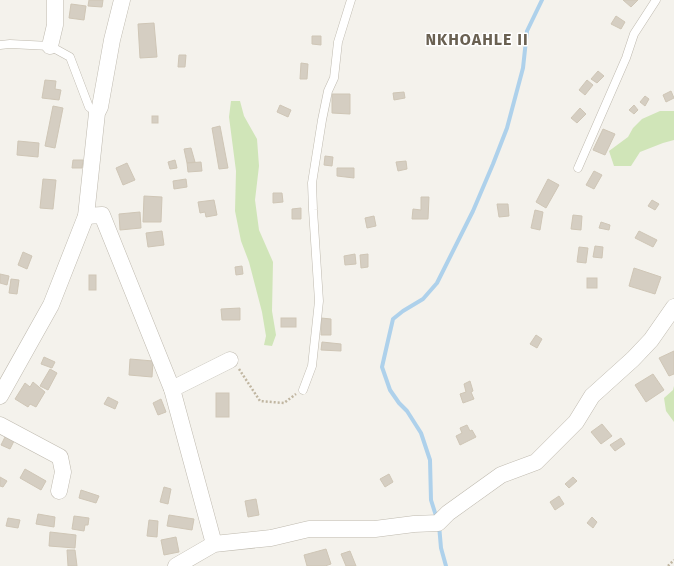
<svg xmlns="http://www.w3.org/2000/svg" width="674" height="566" viewBox="0 0 674 566" font-family="'Fira Sans',sans-serif">
	<style>
		.green { fill: #d0e5b8 }
		.lines { fill: none; stroke-linecap: round; stroke-linejoin: round }
		.stream { stroke: #aed1eb; stroke-width: 4 }
		.building { fill: #d5cec2; stroke: #cfc6b6 }
		.service-casing { stroke: #bfbaaf; stroke-width: 9 }
		.minor-casing { stroke: #bfbaaf; stroke-width: 17 }
		.path { stroke: #c0b6a1; stroke-width: 2.5; stroke-dasharray: 2 2; stroke-linecap: butt }
		.service { stroke: #fff; stroke-width: 8 }
		.minor { stroke: #fff; stroke-width: 16 }
		.labels { text-anchor: middle; dominant-baseline: central; stroke-width: 3; stroke-linejoin: round; paint-order: stroke }
		.district-label { font-size: 16px; font-weight: bold; letter-spacing: 1px; fill: #6a6152; stroke: #fff }
	</style>
	<rect width="100%" height="100%" fill="#f4f2ec"/>
	<!-- green -->
	<g class="green">
		<polygon points="231,101 240,101 244,116 257,139 259,166 255,200 259,230 273,262 272,311 276,335 272,346 264,345 266,336 262,312 249,262 241,241 235,211 236,171 229,117"/>
		<polygon points="660,111 674,111 674,140 663,143 640,152 631,166 614,166 609,151 628,137 633,128 642,119"/>
		<polygon points="674,386 674,422 666,411 664,398 673,390"/>
	</g>
	<g class="lines">
		<!-- stream -->
		<g class="stream">
			<polyline points="437,519 431,500 430,460 421,433 407,411 399,403 390,390 382,367 387,345 393,319 403,311 423,299 437,283 473,211 493,164 507,128 523,68 527,31 542,0"/>
			<polyline points="439,525 441,548 446,566"/>
		</g>
	</g>
	<!-- building -->
	<g class="building">
		<polygon points="89,0 103,0 102,7 88,6"/>
		<polygon points="623,0 638,0 631,7"/>
		<polygon points="71,4 86,6 84,20 69,18"/>
		<polygon points="616,16 625,22 621,29 611,24"/>
		<polygon points="154,23 157,57 140,58 138,24"/>
		<polygon points="312,36 321,36 321,45 312,44"/>
		<polygon points="179,55 186,55 185,67 178,67"/>
		<polygon points="301,63 308,64 307,79 300,79"/>
		<polygon points="598,71 604,76 597,83 591,79"/>
		<polygon points="45,80 56,81 55,89 61,90 59,100 42,98"/>
		<polygon points="587,80 593,85 585,95 579,90"/>
		<polygon points="671,91 674,98 666,102 663,95"/>
		<polygon points="404,92 405,98 394,100 393,93"/>
		<polygon points="332,94 350,94 350,114 332,113"/>
		<polygon points="645,96 649,99 645,106 640,102"/>
		<polygon points="280,105 291,110 288,117 277,112"/>
		<polygon points="634,105 638,110 634,114 629,110"/>
		<polygon points="53,106 63,108 55,148 45,146"/>
		<polygon points="580,108 586,114 577,123 571,118"/>
		<rect x="152" y="116" width="6" height="7"/>
		<polygon points="220,126 228,168 219,169 212,128"/>
		<polygon points="603,129 615,134 605,155 593,150"/>
		<polygon points="18,141 39,143 38,157 17,155"/>
		<polygon points="191,148 195,162 187,163 184,149"/>
		<polygon points="325,156 333,157 332,166 324,165"/>
		<polygon points="73,160 83,160 82,168 72,168"/>
		<polygon points="175,160 177,168 170,169 168,162"/>
		<polygon points="406,161 407,169 398,171 396,162"/>
		<polygon points="201,162 202,171 188,172 187,163"/>
		<polygon points="127,163 135,180 123,185 116,168"/>
		<polygon points="337,168 354,168 354,178 337,176"/>
		<polygon points="594,171 602,175 594,189 586,185"/>
		<polygon points="43,179 56,180 53,209 40,208"/>
		<polygon points="186,179 187,187 174,189 173,181"/>
		<polygon points="548,179 559,185 546,208 536,202"/>
		<polygon points="273,193 282,193 283,202 273,203"/>
		<polygon points="144,196 162,197 161,222 143,222"/>
		<polygon points="421,197 429,197 428,219 412,219 413,209 421,210"/>
		<polygon points="214,200 217,215 206,217 205,212 200,213 198,202"/>
		<polygon points="652,200 659,204 655,210 648,206"/>
		<polygon points="497,204 508,204 509,216 499,217"/>
		<polygon points="301,208 301,219 292,219 292,209"/>
		<polygon points="535,210 543,212 540,230 531,228"/>
		<polygon points="140,212 141,228 120,230 119,214"/>
		<polygon points="573,215 582,216 581,230 571,229"/>
		<polygon points="374,216 376,226 367,228 365,218"/>
		<polygon points="601,222 610,225 609,230 599,228"/>
		<polygon points="162,231 164,245 148,247 146,233"/>
		<polygon points="639,231 657,240 653,247 635,238"/>
		<polygon points="595,246 603,247 602,258 593,257"/>
		<polygon points="579,247 588,248 586,263 577,262"/>
		<polygon points="23,252 32,256 27,269 18,265"/>
		<polygon points="355,254 356,264 345,265 344,256"/>
		<polygon points="368,254 368,267 361,268 360,255"/>
		<polygon points="242,266 243,274 236,275 235,267"/>
		<polygon points="634,268 661,277 655,294 629,286"/>
		<polygon points="0,274 9,276 7,285 0,283"/>
		<rect x="89" y="275" width="7" height="15"/>
		<rect x="587" y="278" width="10" height="10"/>
		<polygon points="11,279 19,280 17,294 9,293"/>
		<polygon points="240,308 240,320 222,320 221,309"/>
		<rect x="281" y="318" width="15" height="9"/>
		<polygon points="321,318 331,319 331,335 321,335"/>
		<polygon points="536,335 542,339 537,348 530,344"/>
		<polygon points="322,342 341,344 341,351 321,350"/>
		<polygon points="674,351 674,374 669,376 659,358"/>
		<polygon points="44,357 55,362 52,368 41,364"/>
		<polygon points="130,359 153,361 152,377 129,375"/>
		<polygon points="50,369 57,373 48,390 40,386"/>
		<polygon points="653,374 664,390 646,402 635,385"/>
		<polygon points="470,381 473,391 471,392 474,399 463,403 460,394 466,392 464,384"/>
		<polygon points="33,382 45,392 36,407 30,404 28,407 15,399 25,383 30,387"/>
		<rect x="216" y="393" width="13" height="24"/>
		<polygon points="108,397 118,402 115,409 104,404"/>
		<polygon points="161,399 166,412 158,415 153,403"/>
		<polygon points="602,424 612,436 601,444 591,432"/>
		<polygon points="467,425 470,431 472,430 476,437 460,445 456,436 462,433 460,428"/>
		<polygon points="7,433 16,437 10,449 1,445"/>
		<polygon points="621,438 625,444 615,451 610,445"/>
		<polygon points="25,469 46,481 41,490 20,478"/>
		<polygon points="389,474 393,482 385,487 380,479"/>
		<polygon points="0,477 7,481 3,487 0,486"/>
		<polygon points="573,477 577,481 569,488 565,484"/>
		<polygon points="164,487 171,489 168,504 160,502"/>
		<polygon points="81,490 99,496 96,503 79,498"/>
		<polygon points="559,496 564,504 555,510 550,502"/>
		<polygon points="256,499 259,515 248,517 245,501"/>
		<polygon points="38,514 55,517 54,527 36,524"/>
		<polygon points="169,515 194,519 192,530 167,526"/>
		<polygon points="74,516 89,518 88,525 85,525 84,531 72,529"/>
		<polygon points="592,517 597,522 593,528 587,523"/>
		<polygon points="8,518 20,520 18,528 6,526"/>
		<polygon points="149,520 158,521 157,537 147,536"/>
		<polygon points="50,532 76,535 75,548 49,546"/>
		<polygon points="176,537 179,552 164,555 161,540"/>
		<polygon points="326,549 331,564 325,566 307,566 304,555"/>
		<polygon points="67,550 75,550 77,566 68,566"/>
		<polygon points="350,551 356,566 346,566 341,554"/>
	</g>
	<g class="lines">
		<!-- service casing -->
		<g class="service-casing">
			<g id="service">
				<polyline points="0,45 10,44 50,46 70,57 89,107 97,113"/>
				<polyline points="578,168 626,58 634,34 656,0"/>
				<polyline points="303,390 312,366 319,301 313,210 312,183 322,120 328,91 334,78 338,42 351,0"/>
			</g>
		</g>
		<!-- minor casing -->
		<g class="minor-casing">
			<g id="minor">
				<polyline points="50,46 55,25 55,0"/>
				<polyline points="86,216 102,215 172,389 214,544"/>
				<polyline points="172,389 230,360"/>
				<polyline points="0,396 51,305 86,216 97,113 100,107 112,40 122,0"/>
				<polyline points="0,425 60,457 63,472 59,491"/>
				<polyline points="176,566 214,544 271,538 309,529 375,529 414,524 438,523 448,513 501,475 536,462 576,422 592,396 633,359 651,340 674,307"/>
			</g>
		</g>
		<!-- path -->
		<g class="path">
			<polyline points="239,369 260,401 284,403 296,394"/>
			<polyline points="668,566 674,560"/>
		</g>
		<!-- service -->
		<use href="#service" class="service"/>
		<!-- minor -->
		<use href="#minor" class="minor"/>
	</g>
	<g class="labels">
		<!-- district labels -->
		<g class="district-label">
			<text x="477" y="39">NKHOAHLE II</text>
		</g>
	</g>
</svg>
